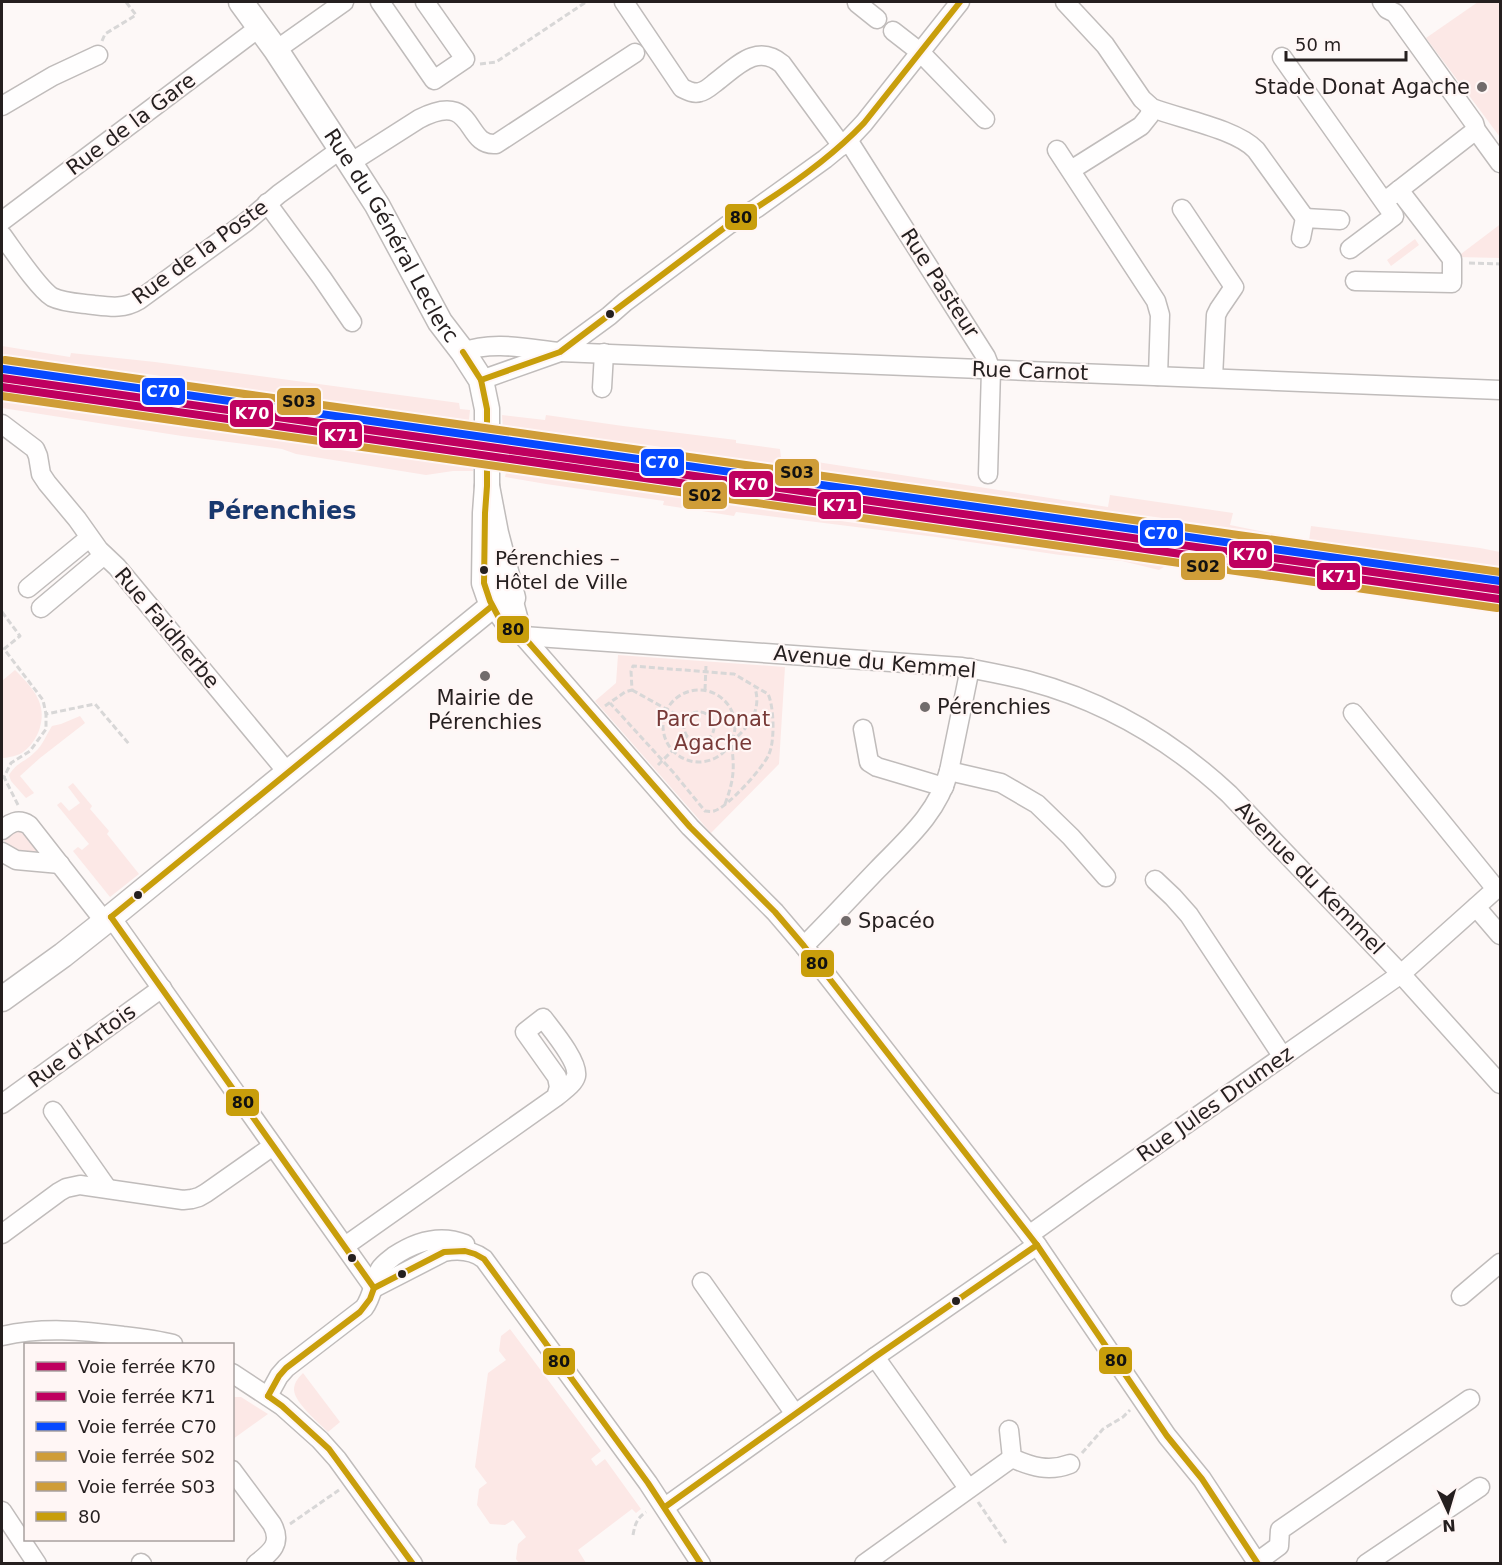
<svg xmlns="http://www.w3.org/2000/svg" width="1502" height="1565" viewBox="0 0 1502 1565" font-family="'DejaVu Sans',sans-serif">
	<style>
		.green { fill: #fce8e6 }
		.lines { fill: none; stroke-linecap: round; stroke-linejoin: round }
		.minor-casing { stroke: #c0bcbb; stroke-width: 21 }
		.major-casing { stroke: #c0bcbb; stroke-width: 27 }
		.path { stroke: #d8d7d7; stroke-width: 3; stroke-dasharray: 6 3; stroke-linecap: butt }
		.minor { stroke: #fffefe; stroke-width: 18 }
		.major { stroke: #fffefe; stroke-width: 24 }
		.bus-1-casing { stroke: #fff6f5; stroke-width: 10 }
		.bus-1 { stroke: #c89e0b; stroke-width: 6 }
		.rail-1-casing { stroke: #fff6f5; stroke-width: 12 }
		.rail-2-casing { stroke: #fff6f5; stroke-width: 12 }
		.rail-3-casing { stroke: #fff6f5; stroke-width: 12 }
		.rail-4-casing { stroke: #fff6f5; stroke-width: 12 }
		.rail-5-casing { stroke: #fff6f5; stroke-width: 12 }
		.rail-1 { stroke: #bf005f; stroke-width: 8 }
		.rail-2 { stroke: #bf005f; stroke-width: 8 }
		.rail-3 { stroke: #0749ff; stroke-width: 8 }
		.rail-4 { stroke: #cf9d38; stroke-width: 8 }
		.rail-5 { stroke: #cf9d38; stroke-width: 8 }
		.poi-dot { fill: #716b6b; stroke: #fff6f5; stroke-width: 2 }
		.bus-dot { fill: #251f1f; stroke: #fff6f5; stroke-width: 2 }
		.labels { text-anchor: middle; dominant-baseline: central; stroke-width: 4.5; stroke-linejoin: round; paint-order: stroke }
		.bus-label { font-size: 20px; fill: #251f1f; stroke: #fff6f5; text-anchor: start }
		.poi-label { font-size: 21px; fill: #251f1f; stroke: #fff6f5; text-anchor: start }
		.street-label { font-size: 21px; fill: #251f1f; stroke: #fff6f5 }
		.park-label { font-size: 21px; fill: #783937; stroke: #fff6f5 }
		.quarter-label { font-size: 24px; font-weight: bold; fill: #19386e; stroke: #fff6f5 }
		.line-badge { stroke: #fff6f5; stroke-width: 2 }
		.badge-label { font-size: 16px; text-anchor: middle; font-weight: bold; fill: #fff }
		.pale-badge-label { font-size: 16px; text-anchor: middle; font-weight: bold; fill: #111 }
	</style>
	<rect width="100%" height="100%" fill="#fdf8f7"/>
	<!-- green -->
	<g class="green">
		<polygon points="1478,2 1500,2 1500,137 1426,38"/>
		<polygon points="1500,224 1500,258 1457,257 1498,226"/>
		<polygon points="1415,239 1419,245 1391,266 1387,260"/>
		<polygon points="2,346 70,357 71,353 155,362 459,403 460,409 470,410 468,429 335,407 171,385 86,372 87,368 2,355"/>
		<polygon points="2,392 81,403 84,395 287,429 472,454 473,471 453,471 426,475 296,454 282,449 182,436 2,408"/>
		<polygon points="502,415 545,420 546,415 623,426 736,440 736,443 780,449 781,458 817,462 1108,507 1110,495 1233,513 1230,525 1309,541 1311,526 1480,548 1500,552 1500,572 897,486 894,481 875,478 871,481 503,432"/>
		<polygon points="509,459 665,480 1175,554 1303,568 1500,596 1500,610 1427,590 1178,558 1159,570 1122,561 1060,555 936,537 736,512 734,516 663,505 664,501 546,484 505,477"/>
		<polygon points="618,655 785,667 779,764 711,833 595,701 616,683"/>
		<path d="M15 670C25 680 36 691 40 704 46 722 36 745 20 754 15 756 7 758 2 758V681Z"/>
		<path d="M80 716 85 723 40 758 20 776 34 793 26 798 11 781 9 775C18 761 24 763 35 752 43 745 46 735 52 726L61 724Z"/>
		<polygon points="73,783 92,806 90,809 109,831 107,834 139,874 110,897 73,851 78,847 82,850 89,844 57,805 61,802 69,811 80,803 68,787"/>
		<path d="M11 829 22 830 40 854C27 853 6 854 4 838Z"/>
		<polygon points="510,1329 601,1451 591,1459 596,1466 605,1459 641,1509 636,1513 632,1509 578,1550 586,1563 519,1563 516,1559 518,1544 526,1537 513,1520 505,1525 490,1524 477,1505 479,1489 487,1483 475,1467 488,1373 506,1360 499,1351 501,1336"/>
		<path d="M303 1373 340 1422 328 1432C318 1422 295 1403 294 1390 294 1383 298 1378 303 1373Z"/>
		<polygon points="233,1397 241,1397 268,1414 233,1439"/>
	</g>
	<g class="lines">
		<!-- minor casing -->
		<g class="minor-casing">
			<g id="minor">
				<polyline points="380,2 434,80 465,59 425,2"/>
				<path d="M624 2 682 88C688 91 694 94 700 92 706 91 712 85 716 82 737 66 757 43 782 64L842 146"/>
				<path d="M1065 2 1105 45 1142 99 1152 108C1181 119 1236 129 1256 150L1305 218"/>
				<polyline points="1382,2 1387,9 1395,13 1474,123 1476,130 1500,163"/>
				<polyline points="857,3 877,19"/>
				<polyline points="893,31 920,52 985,119"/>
				<polyline points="276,50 344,2"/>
				<polyline points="1282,57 1394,216 1350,249"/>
				<polyline points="2,106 53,76 98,55"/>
				<polyline points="848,140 986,357 991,370 988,474"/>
				<polyline points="1057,150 1156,301 1160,315 1158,376"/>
				<path d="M350 163 419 119C477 89 463 147 496 144L635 53"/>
				<polyline points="1071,170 1141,126 1149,116 1152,108"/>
				<polyline points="1390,197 1476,130"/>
				<polyline points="267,203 322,278 352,322"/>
				<polyline points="1182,209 1234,287 1219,309 1216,315 1213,378"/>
				<polyline points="2,221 260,27"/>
				<path d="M2 235C13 250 38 288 52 297 64 303 80 303 94 305 111 307 124 309 139 300L246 222 279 194 341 149"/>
				<polyline points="1301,238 1305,218 1340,220"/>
				<polyline points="1355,281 1452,283 1452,259 1399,190"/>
				<path d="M463 352C493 340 529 349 560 352L1500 390"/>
				<polyline points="481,380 560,352 609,316 625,302 728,225 757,208 825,159 848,140 864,123 960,2"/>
				<polyline points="602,388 604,353"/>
				<polyline points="2,424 35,449 38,456 41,474 47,483 77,519 99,550 117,567 288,773"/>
				<polyline points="28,588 89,538"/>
				<polyline points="513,598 523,636"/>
				<polyline points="492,606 506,625 523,636 690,827 775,912 804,946 1037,1245 1167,1436 1202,1479 1258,1564"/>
				<polyline points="41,608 104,555"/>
				<path d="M523 636 962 667C984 671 1006 675 1029 681 1104 701 1172 741 1229 794L1401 974 1500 1084"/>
				<polyline points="863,729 869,762 877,767 944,787"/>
				<polyline points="949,771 1001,783 1037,804 1071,837 1106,877"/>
				<path d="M2 830C10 823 18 818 29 825L105 922"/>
				<polyline points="2,852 16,860 60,864"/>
				<polyline points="1155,880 1173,897 1189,915 1283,1057"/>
				<polyline points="1476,907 1500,935"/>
				<polyline points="111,917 374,1288"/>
				<path d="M804 946C829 921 853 895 877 870 906 840 938 813 949 771L970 668"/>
				<polyline points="2,1104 162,988"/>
				<polyline points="53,1111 107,1188"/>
				<polyline points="2,1234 59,1192 66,1188 80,1185 183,1200 192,1199 199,1197 206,1193 273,1146"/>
				<polyline points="1029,1235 1089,1192 1401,974 1496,889 1353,713"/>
				<path d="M345 1246 556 1097C563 1091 574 1084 576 1076 579 1062 552 1030 543 1018L525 1032 557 1077 559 1087 556 1097"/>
				<polyline points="702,1282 795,1414"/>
				<path d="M374 1288 444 1252C459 1249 472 1250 484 1259L648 1483 701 1564"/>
				<polyline points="1461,1296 1500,1263"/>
				<path d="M2 1336C42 1327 82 1330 123 1336 140 1338 157 1340 173 1344"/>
				<polyline points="875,1357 968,1488"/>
				<polyline points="232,1373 282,1406 320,1440 337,1459 413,1564"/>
				<path d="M268 1396 279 1376 286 1368 364 1308C373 1296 373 1281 380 1269 383 1264 389 1260 394 1256 415 1242 440 1234 465 1244"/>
				<path d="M1009 1430 1012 1458C1032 1467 1049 1472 1070 1464"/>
				<path d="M232 1470 272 1524C283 1544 270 1553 256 1564"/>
				<polyline points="665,1507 875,1357 1037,1245"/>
				<polyline points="2,1511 37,1564"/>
				<polyline points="1257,1562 1279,1546 1280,1530 1470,1399"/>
				<polyline points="141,1563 142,1564"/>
				<polyline points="864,1564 1012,1458"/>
				<polyline points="1366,1564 1480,1487"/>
			</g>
		</g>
		<!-- major casing -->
		<g class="major-casing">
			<g id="major">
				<path id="s1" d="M241 2 276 50 350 163 377 205 440 322 463 352 481 380 487 409V486L485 513 484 583 492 606"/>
				<polyline points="2,999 63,955 111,917 492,606 513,598 496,533 487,486"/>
			</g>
		</g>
		<!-- path -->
		<g class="path">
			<polyline points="102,41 105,34 136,15 126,2"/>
			<polyline points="480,64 496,62 586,2"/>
			<polyline points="1469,263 1500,264"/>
			<polyline points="2,612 20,636 4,649 43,700 46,714"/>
			<polyline points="632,690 686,720"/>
			<polyline points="705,690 706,665"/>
			<circle cx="699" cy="726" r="36"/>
			<path d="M605 706 625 692 632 690 631 671 633 666 734 674 768 694C774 706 775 741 769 754 764 767 727 808 714 811 711 812 708 811 705 811L673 772 610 703"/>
			<circle cx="699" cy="727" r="15"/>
			<polyline points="658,765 687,736"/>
			<path d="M725 804C734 780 735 768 731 742 748 728 762 711 755 688"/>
			<polyline points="18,805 4,777 11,763 30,751 46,729 46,714 95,704 129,744"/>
			<polyline points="1082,1453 1103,1429 1123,1417 1130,1410"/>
			<polyline points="978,1502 1006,1543"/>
			<polyline points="290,1524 339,1490"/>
			<path d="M633 1535C635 1524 637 1518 646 1512"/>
		</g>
		<!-- minor -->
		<use href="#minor" class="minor"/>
		<!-- major -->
		<use href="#major" class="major"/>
		<!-- bus-1 casing -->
		<g class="bus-1-casing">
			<g id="bus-1">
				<polyline points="463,352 481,380 487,409 487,486 485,513 484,583 490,601 498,616 506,625 523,636 690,827 775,912 804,946 1037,1245 1167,1436 1202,1479 1258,1564"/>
				<path d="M481 380 560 352 728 225C775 197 826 163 864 123L960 2"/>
				<polyline points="111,917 492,606"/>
				<polyline points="111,917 374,1288"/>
				<polyline points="374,1288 444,1252 465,1251 475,1254 484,1259 648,1483 701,1564"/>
				<polyline points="268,1396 282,1406 329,1449 413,1564"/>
				<polyline points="268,1396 279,1376 286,1368 360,1312 370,1299 374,1288"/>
				<polyline points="665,1507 875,1357 1037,1245"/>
			</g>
		</g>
		<!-- bus-1 -->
		<use href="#bus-1" class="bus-1"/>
		<!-- rail-1 casing -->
		<g class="rail-1-casing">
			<polyline id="rail-1" points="2,378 1500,590"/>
		</g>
		<!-- rail-2 casing -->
		<g class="rail-2-casing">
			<polyline id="rail-2" points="2,387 1499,599"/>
		</g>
		<!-- rail-3 casing -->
		<g class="rail-3-casing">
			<polyline id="rail-3" points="3,369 1500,581"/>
		</g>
		<!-- rail-4 casing -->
		<g class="rail-4-casing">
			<polyline id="rail-4" points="2,396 1497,608"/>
		</g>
		<!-- rail-5 casing -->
		<g class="rail-5-casing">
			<polyline id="rail-5" points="5,360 1500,572"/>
		</g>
		<!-- rail-1 -->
		<use href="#rail-1" class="rail-1"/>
		<!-- rail-2 -->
		<use href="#rail-2" class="rail-2"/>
		<!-- rail-3 -->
		<use href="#rail-3" class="rail-3"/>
		<!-- rail-4 -->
		<use href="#rail-4" class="rail-4"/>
		<!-- rail-5 -->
		<use href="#rail-5" class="rail-5"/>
	</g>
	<!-- markers -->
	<g class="poi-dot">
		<circle cx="1482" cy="87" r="6"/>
		<circle cx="485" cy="676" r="6"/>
		<circle cx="925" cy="707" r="6"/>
		<circle cx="846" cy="921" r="6"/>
	</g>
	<g class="bus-dot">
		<circle cx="610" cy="314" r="5"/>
		<circle cx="484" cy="570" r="5"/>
		<circle cx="138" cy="895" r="5"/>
		<circle cx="352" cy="1258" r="5"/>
		<circle cx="402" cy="1274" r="5"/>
		<circle cx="956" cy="1301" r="5"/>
	</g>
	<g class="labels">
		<!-- bus labels -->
		<g class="bus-label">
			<text x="495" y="558">Pérenchies –<tspan x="495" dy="24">Hôtel de Ville</tspan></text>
		</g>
		<!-- poi labels -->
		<g class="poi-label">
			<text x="1470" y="87" text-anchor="end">Stade Donat Agache</text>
			<text x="485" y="698" text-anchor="middle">Mairie de<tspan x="485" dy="24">Pérenchies</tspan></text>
			<text x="937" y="707">Pérenchies</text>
			<text x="858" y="921">Spacéo</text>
		</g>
		<!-- street labels -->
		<g class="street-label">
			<text transform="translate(131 124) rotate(-37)">Rue de la Gare</text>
			<text stroke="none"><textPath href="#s1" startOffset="278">Rue du Général Leclerc</textPath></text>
			<text transform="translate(200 252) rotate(-36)">Rue de la Poste</text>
			<text transform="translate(940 283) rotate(57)">Rue Pasteur</text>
			<text transform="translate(1030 371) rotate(2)">Rue Carnot</text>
			<text transform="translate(167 628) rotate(50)">Rue Faidherbe</text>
			<text transform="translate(875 662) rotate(5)">Avenue du Kemmel</text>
			<text transform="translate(1310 878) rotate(46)">Avenue du Kemmel</text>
			<text transform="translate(82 1046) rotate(-36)">Rue d'Artois</text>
			<text transform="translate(1215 1104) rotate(-35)">Rue Jules Drumez</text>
		</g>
		<!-- park labels -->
		<g class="park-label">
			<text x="713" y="719">Parc Donat<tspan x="713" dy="24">Agache</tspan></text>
		</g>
		<!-- quarter labels -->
		<g class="quarter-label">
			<text x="282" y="511">Pérenchies</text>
		</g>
	</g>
	<g class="line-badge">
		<rect x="724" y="203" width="34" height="28" rx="6" fill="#c89e0b"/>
		<rect x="141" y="377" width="45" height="29" rx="6" fill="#0749ff"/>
		<rect x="276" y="387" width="46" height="29" rx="6" fill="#cf9d38"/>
		<rect x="229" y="399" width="45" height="29" rx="6" fill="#bf005f"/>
		<rect x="318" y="421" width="45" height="28" rx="6" fill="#bf005f"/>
		<rect x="640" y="448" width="45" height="29" rx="6" fill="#0749ff"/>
		<rect x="774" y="458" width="46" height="29" rx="6" fill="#cf9d38"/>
		<rect x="728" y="470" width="46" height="28" rx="6" fill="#bf005f"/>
		<rect x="682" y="481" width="46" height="29" rx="6" fill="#cf9d38"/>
		<rect x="817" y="491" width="45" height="29" rx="6" fill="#bf005f"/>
		<rect x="1139" y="519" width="45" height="28" rx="6" fill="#0749ff"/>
		<rect x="1228" y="540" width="45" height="29" rx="6" fill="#bf005f"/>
		<rect x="1180" y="552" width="46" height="29" rx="6" fill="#cf9d38"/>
		<rect x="1316" y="562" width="45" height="29" rx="6" fill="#bf005f"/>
		<rect x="496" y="615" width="34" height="29" rx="6" fill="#c89e0b"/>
		<rect x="800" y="949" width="35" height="29" rx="6" fill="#c89e0b"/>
		<rect x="225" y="1088" width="35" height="29" rx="6" fill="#c89e0b"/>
		<rect x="1098" y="1346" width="35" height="29" rx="6" fill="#c89e0b"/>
		<rect x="542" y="1347" width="34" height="29" rx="6" fill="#c89e0b"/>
	</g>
	<g class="badge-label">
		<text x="163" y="397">C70</text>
		<text x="252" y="419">K70</text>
		<text x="341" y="441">K71</text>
		<text x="662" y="468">C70</text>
		<text x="751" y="490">K70</text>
		<text x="840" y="511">K71</text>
		<text x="1161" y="539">C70</text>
		<text x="1250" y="560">K70</text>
		<text x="1339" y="582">K71</text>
	</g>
	<g class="pale-badge-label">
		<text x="741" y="223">80</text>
		<text x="299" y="407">S03</text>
		<text x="797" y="478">S03</text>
		<text x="705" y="501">S02</text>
		<text x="1203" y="572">S02</text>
		<text x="513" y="635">80</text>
		<text x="817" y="969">80</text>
		<text x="243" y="1108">80</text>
		<text x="1116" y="1366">80</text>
		<text x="559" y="1367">80</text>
	</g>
	<!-- border -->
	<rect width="1502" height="1565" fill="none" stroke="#251f1f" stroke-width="6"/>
	<!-- legend -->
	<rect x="24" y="1343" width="210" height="198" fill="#fff6f5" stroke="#a8a09f" stroke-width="1.5"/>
	<rect x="36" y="1362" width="30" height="9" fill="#bf005f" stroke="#a8a09f" stroke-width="1.5"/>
	<text x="78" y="1373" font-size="18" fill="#251f1f">Voie ferrée K70</text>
	<rect x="36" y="1392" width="30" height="9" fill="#bf005f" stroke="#a8a09f" stroke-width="1.5"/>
	<text x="78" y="1403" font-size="18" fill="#251f1f">Voie ferrée K71</text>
	<rect x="36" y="1422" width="30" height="9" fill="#0749ff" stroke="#a8a09f" stroke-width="1.5"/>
	<text x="78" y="1433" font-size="18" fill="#251f1f">Voie ferrée C70</text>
	<rect x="36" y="1452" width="30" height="9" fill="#cf9d38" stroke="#a8a09f" stroke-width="1.5"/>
	<text x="78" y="1463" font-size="18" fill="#251f1f">Voie ferrée S02</text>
	<rect x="36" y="1482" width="30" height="9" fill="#cf9d38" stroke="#a8a09f" stroke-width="1.5"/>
	<text x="78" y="1493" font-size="18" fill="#251f1f">Voie ferrée S03</text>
	<rect x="36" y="1512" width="30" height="9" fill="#c89e0b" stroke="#a8a09f" stroke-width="1.5"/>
	<text x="78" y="1523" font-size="18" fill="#251f1f">80</text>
	<!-- north arrow -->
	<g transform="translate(1448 1511) rotate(176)" stroke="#fff6f5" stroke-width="4.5" paint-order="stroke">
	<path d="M0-4.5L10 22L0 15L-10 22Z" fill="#251f1f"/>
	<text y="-9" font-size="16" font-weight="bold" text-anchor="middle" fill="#251f1f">N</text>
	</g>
	<!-- scale -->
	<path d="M1286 51v9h120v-9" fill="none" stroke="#251f1f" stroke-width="3"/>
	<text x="1295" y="51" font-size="18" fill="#251f1f" stroke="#fff6f5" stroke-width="4.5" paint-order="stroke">50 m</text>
</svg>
